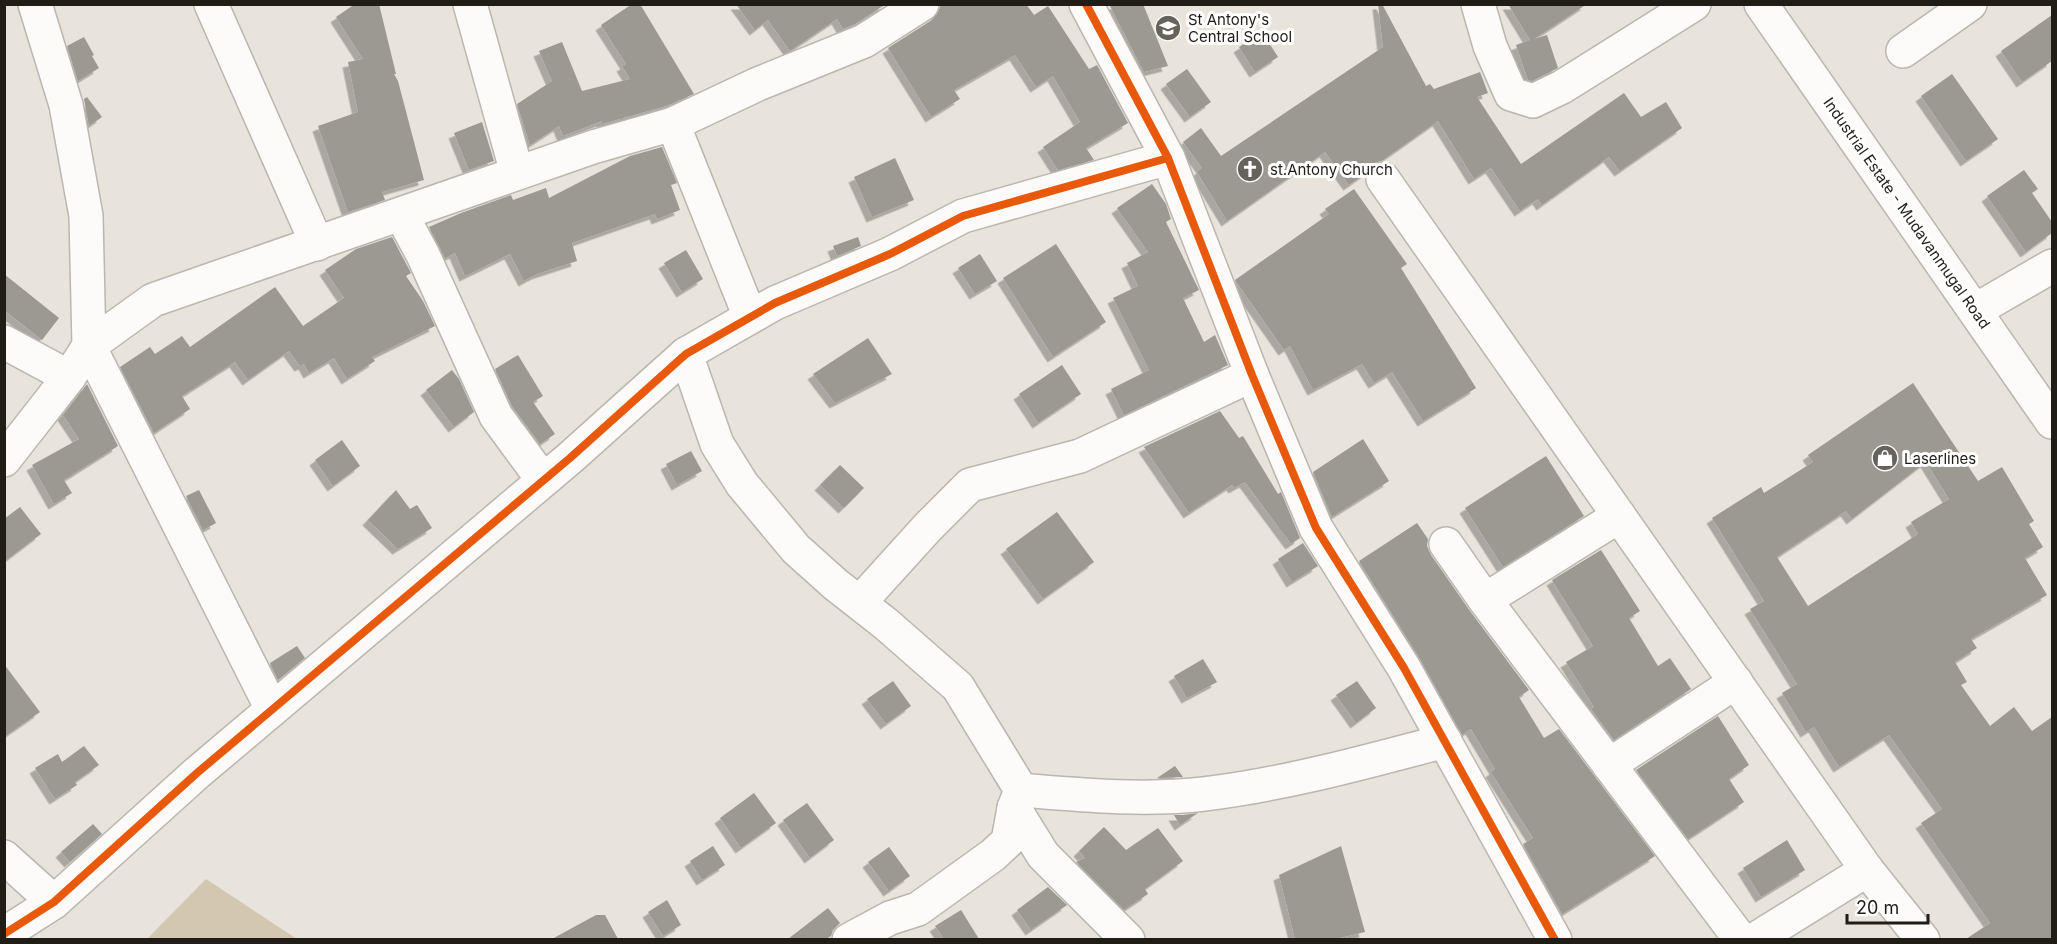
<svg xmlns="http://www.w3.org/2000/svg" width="2057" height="944" viewBox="0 0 2057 944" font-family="Inter,sans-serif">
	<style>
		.green { fill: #d4c7b2 }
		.building { fill: #9c9892; fill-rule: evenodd; filter: url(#shadow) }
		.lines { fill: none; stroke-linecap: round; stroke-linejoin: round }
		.minor-casing { stroke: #bab6b0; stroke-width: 36 }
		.minor { stroke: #fcfbfa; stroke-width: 33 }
		.cycleway-casing { stroke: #fff; stroke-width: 11 }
		.cycleway { stroke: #e8590c; stroke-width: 8 }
		.labels { text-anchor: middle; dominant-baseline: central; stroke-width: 6; stroke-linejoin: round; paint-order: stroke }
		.poi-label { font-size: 15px; fill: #201d17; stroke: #fff; text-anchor: start }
		.street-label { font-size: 15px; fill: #201d17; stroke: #fff }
	</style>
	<defs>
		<filter id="shadow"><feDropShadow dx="-5.5" dy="5.5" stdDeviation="0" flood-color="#0004"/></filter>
	</defs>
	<rect width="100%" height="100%" fill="#e8e3db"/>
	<!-- green -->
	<polygon class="green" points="206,879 297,939 147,939"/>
	<!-- building -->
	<g class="building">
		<polygon points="355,4 379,4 396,74 394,74 398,81 424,180 382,192 385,200 348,212 318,126 358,112 348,62 363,59 336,17"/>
		<polygon points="632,4 640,4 694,94 666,106 602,124 602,121 563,136 559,126 530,145 517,104 552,81 539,51 562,42 582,91 630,79 622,66 626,64 601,25"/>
		<polygon points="736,4 886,4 855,24 843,29 837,19 790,51 768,20 755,30"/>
		<polygon points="941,4 1026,4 1034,15 1048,6 1089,69 1097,65 1128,123 1086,148 1094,160 1058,170 1043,147 1080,122 1053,76 1036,87 1015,55 954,90 960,99 931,117 888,48 932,20 938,13"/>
		<polygon points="1109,4 1143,4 1168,66 1144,72"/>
		<polygon points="1378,4 1382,4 1426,86 1430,84 1434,89 1480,72 1488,93 1477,97 1521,164 1624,93 1641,117 1666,102 1682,128 1620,171 1609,157 1542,205 1538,199 1520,211 1491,168 1474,179 1438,121 1383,160 1372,164 1366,173 1349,185 1325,152 1227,221 1197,172 1202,168 1183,142 1201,128 1221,156 1383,47"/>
		<polygon points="1508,4 1587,4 1534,39 1547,35 1558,68 1532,81 1528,80 1516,45 1530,40"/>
		<polygon points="2052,15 2052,61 2022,82 2001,51"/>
		<polygon points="1262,32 1278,57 1255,72 1239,47"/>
		<polygon points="84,37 94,55 92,56 99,68 78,81 67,46"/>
		<polygon points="1187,69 1211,102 1190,117 1166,84"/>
		<polygon points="1952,74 1998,139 1966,161 1921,96"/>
		<polygon points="87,97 102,117 89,126 84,99"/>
		<polygon points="482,122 494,161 469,170 454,133"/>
		<polygon points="662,147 677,183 671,185 680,210 657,219 655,214 572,243 577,261 537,274 524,281 510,254 465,276 455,253 445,258 429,227 461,213 511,195 513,200 546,188 549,198 630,156"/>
		<polygon points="895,158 914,200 872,217 854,177"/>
		<polygon points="2024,170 2038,189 2032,193 2052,222 2052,233 2026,252 1987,196"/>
		<polygon points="1152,184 1166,204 1171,219 1166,222 1199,290 1183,298 1204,342 1215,335 1228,365 1124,415 1111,389 1149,370 1113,298 1138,286 1127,263 1148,252 1117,208"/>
		<polygon points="1354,189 1407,264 1401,268 1476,388 1423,421 1392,372 1374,383 1362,364 1313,390 1290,346 1284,350 1235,280 1329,214 1325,209"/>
		<polygon points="392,237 411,273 406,276 423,301 435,326 372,357 375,361 347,379 334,358 309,373 304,364 300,366 289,351 248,380 235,362 182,396 190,409 154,433 120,367 150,347 155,354 182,336 190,347 275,287 303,326 344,298 325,270 356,249"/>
		<polygon points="858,237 861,246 837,256 833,246"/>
		<polygon points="1056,244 1106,322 1053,357 1003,278"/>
		<polygon points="686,250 703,279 682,292 664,263"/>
		<polygon points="980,254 997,281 975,294 958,268"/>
		<polygon points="4,274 59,318 42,340 4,310"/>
		<polygon points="868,338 892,374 835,403 813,374"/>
		<polygon points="518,355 543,396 533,402 555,434 540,444 512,406 495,369"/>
		<polygon points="1062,365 1081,394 1038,423 1019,394"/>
		<polygon points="452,370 459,379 474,412 454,427 426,390"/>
		<path d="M1913 383 1978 481 2002 467 2034 521 2029 524 2043 547 2025 558 2047 595 1971 639 1977 648 1955 662 1967 682 1961 685 1990 726 2014 707 2032 731 2052 717V939H1966L1990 923 1921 823 1942 809 1889 735 1839 767 1814 727 1806 732 1782 693 1797 684 1750 609 1764 601 1712 518 1761 487 1764 493 1813 462 1808 455ZM1926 462 1949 499 1911 522 1918 534 1808 606 1777 557 1846 511 1852 519Z"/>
		<polygon points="87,384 118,446 64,480 72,493 54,504 32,465 79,439 63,415"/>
		<polygon points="1220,411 1239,438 1243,436 1278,494 1281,492 1300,538 1291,544 1245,482 1234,488 1232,485 1189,513 1144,447"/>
		<polygon points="1363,439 1389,481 1332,517 1313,472"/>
		<polygon points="342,440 360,466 333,486 315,460"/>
		<polygon points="691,451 702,471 677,485 666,464"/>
		<polygon points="1546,456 1584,516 1503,567 1465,508"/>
		<polygon points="840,465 864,488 844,508 820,485"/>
		<polygon points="199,490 216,523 203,530 186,496"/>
		<polygon points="396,490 410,509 417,505 432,528 398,549 368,520"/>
		<polygon points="20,507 41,534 4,562 4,519"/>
		<polygon points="1057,512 1094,562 1043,599 1006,549"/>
		<polygon points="1417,523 1428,539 1427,546 1431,555 1470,611 1529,690 1519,697 1544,738 1559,729 1655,856 1562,914 1523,844 1533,838 1491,772 1495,769 1471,729 1462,735 1420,659 1359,561"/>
		<polygon points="1303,543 1318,566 1292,582 1278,559"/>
		<polygon points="1601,550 1640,611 1629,618 1658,666 1670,658 1691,689 1614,740 1591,709 1594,707 1566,662 1593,646 1552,580"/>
		<polygon points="297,646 305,658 278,680 270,663"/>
		<polygon points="1203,659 1217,682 1187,698 1174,676"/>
		<polygon points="4,664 40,712 4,737"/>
		<polygon points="893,681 911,706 886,724 867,699"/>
		<polygon points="1357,681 1376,708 1356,723 1336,695"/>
		<polygon points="1718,716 1749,765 1729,779 1744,802 1688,839 1636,770"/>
		<polygon points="84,746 99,765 75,782 77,785 55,799 35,768 58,754 62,762"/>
		<polygon points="1175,766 1183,777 1157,778"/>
		<polygon points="754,793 776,823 741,848 720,818"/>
		<polygon points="807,803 834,840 810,858 783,820"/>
		<polygon points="1198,813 1180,825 1174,815 1183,815"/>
		<polygon points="93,824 102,834 70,862 61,852"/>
		<polygon points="1104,827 1126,850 1158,828 1183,861 1145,889 1148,894 1124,910 1076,862 1085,858 1079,851"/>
		<polygon points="1787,840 1805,870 1761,897 1743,868"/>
		<polygon points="713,846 725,865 702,880 690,861"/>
		<polygon points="1341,846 1365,932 1335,939 1295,939 1279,875"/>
		<polygon points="889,847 910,876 889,891 868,862"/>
		<polygon points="1048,887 1067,905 1031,930 1017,910"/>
		<polygon points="667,900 681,925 663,936 648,912"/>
		<polygon points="828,908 840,923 833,930 831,936 826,939 788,939"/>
		<polygon points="961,910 979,939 944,939 935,926"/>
		<polygon points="596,915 605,915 618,939 552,939"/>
	</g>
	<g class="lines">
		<!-- minor casing -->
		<g class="minor-casing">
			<g id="minor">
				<polyline points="35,4 66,105 86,216 89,346 272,709"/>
				<polyline points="211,4 317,244"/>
				<polyline points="470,4 517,173"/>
				<polyline points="1086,4 1168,158 1252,375 1316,528 1404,668 1555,940"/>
				<polyline points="1478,4 1490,46 1511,94 1533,101 1562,87 1694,4"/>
				<polyline points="1761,4 2052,422"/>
				<polyline points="1903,51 1970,4"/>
				<polyline points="673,124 750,317"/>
				<polyline points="1383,179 1867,870 1923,940"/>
				<polyline points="401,214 423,255 496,416 543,480"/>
				<polyline points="1976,310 2052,266"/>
				<polyline points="4,342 69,377"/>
				<polyline points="686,354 717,444 742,484 796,549 835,584 886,624 958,687 1021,790 1014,808 1008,841 993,855 918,909 890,918 849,940"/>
				<polyline points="4,460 69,377 89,346 153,300 593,147 673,124 758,84 864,41 922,4"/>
				<polyline points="1446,544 1485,600 1741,940"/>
				<polyline points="1485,600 1619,516"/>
				<polyline points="860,602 928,527 970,485 1080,456 1252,375"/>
				<polyline points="1609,765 1736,682"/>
				<path d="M1021 790C1081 795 1144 801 1204 794 1286 784 1366 762 1445 741"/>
				<polyline points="1014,808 1043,855 1128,940"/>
				<polyline points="4,857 54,902"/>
				<polyline points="4,934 54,902 197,773 570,458 686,354 775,303 890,254 963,216 1168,158"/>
				<polyline points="1754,940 1867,870"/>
			</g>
		</g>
		<!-- minor -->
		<use href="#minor" class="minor"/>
		<!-- cycleway casing -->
		<g class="cycleway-casing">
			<g id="cycleway">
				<polyline points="1086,4 1168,158 1252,375 1316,528 1404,668 1555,940"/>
				<polyline points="4,934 54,902 197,773 570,458 686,354 775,303 890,254 963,216 1168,158"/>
			</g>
		</g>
		<!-- cycleway -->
		<use href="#cycleway" class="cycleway"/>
	</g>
	<!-- icons -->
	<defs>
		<g id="school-disc" transform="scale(1.35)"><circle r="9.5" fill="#66625c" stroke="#fff"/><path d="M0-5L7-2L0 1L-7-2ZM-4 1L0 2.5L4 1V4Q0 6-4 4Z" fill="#fff"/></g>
		<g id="church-disc" transform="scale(1.35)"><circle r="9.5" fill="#66625c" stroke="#fff"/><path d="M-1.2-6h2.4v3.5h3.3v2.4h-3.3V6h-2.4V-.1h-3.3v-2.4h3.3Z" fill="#fff"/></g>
		<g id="shop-disc" transform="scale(1.35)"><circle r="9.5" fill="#66625c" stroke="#fff"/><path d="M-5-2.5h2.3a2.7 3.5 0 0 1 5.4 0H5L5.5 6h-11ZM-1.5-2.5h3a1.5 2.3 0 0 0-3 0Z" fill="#fff"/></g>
	</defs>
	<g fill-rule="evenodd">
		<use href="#school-disc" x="1168" y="28"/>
		<use href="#church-disc" x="1250" y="169"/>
		<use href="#shop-disc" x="1885" y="458"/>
	</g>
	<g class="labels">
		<!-- poi labels -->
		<g class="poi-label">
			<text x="1188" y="19">St Antony's<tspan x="1188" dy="17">Central School</tspan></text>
			<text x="1270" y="169">st.Antony Church</text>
			<text x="1904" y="458">Laserlines</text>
		</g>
		<!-- street labels -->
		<g class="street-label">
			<text transform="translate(1907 213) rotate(55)">Industrial Estate - Mudavanmugal Road</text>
		</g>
	</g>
	<!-- border -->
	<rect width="2057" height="944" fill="none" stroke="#201d17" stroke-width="12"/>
	<!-- scale -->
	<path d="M1847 914v9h81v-9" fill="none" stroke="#201d17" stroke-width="3"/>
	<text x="1856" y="914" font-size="18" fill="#201d17" stroke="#ffffff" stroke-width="4.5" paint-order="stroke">20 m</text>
</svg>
